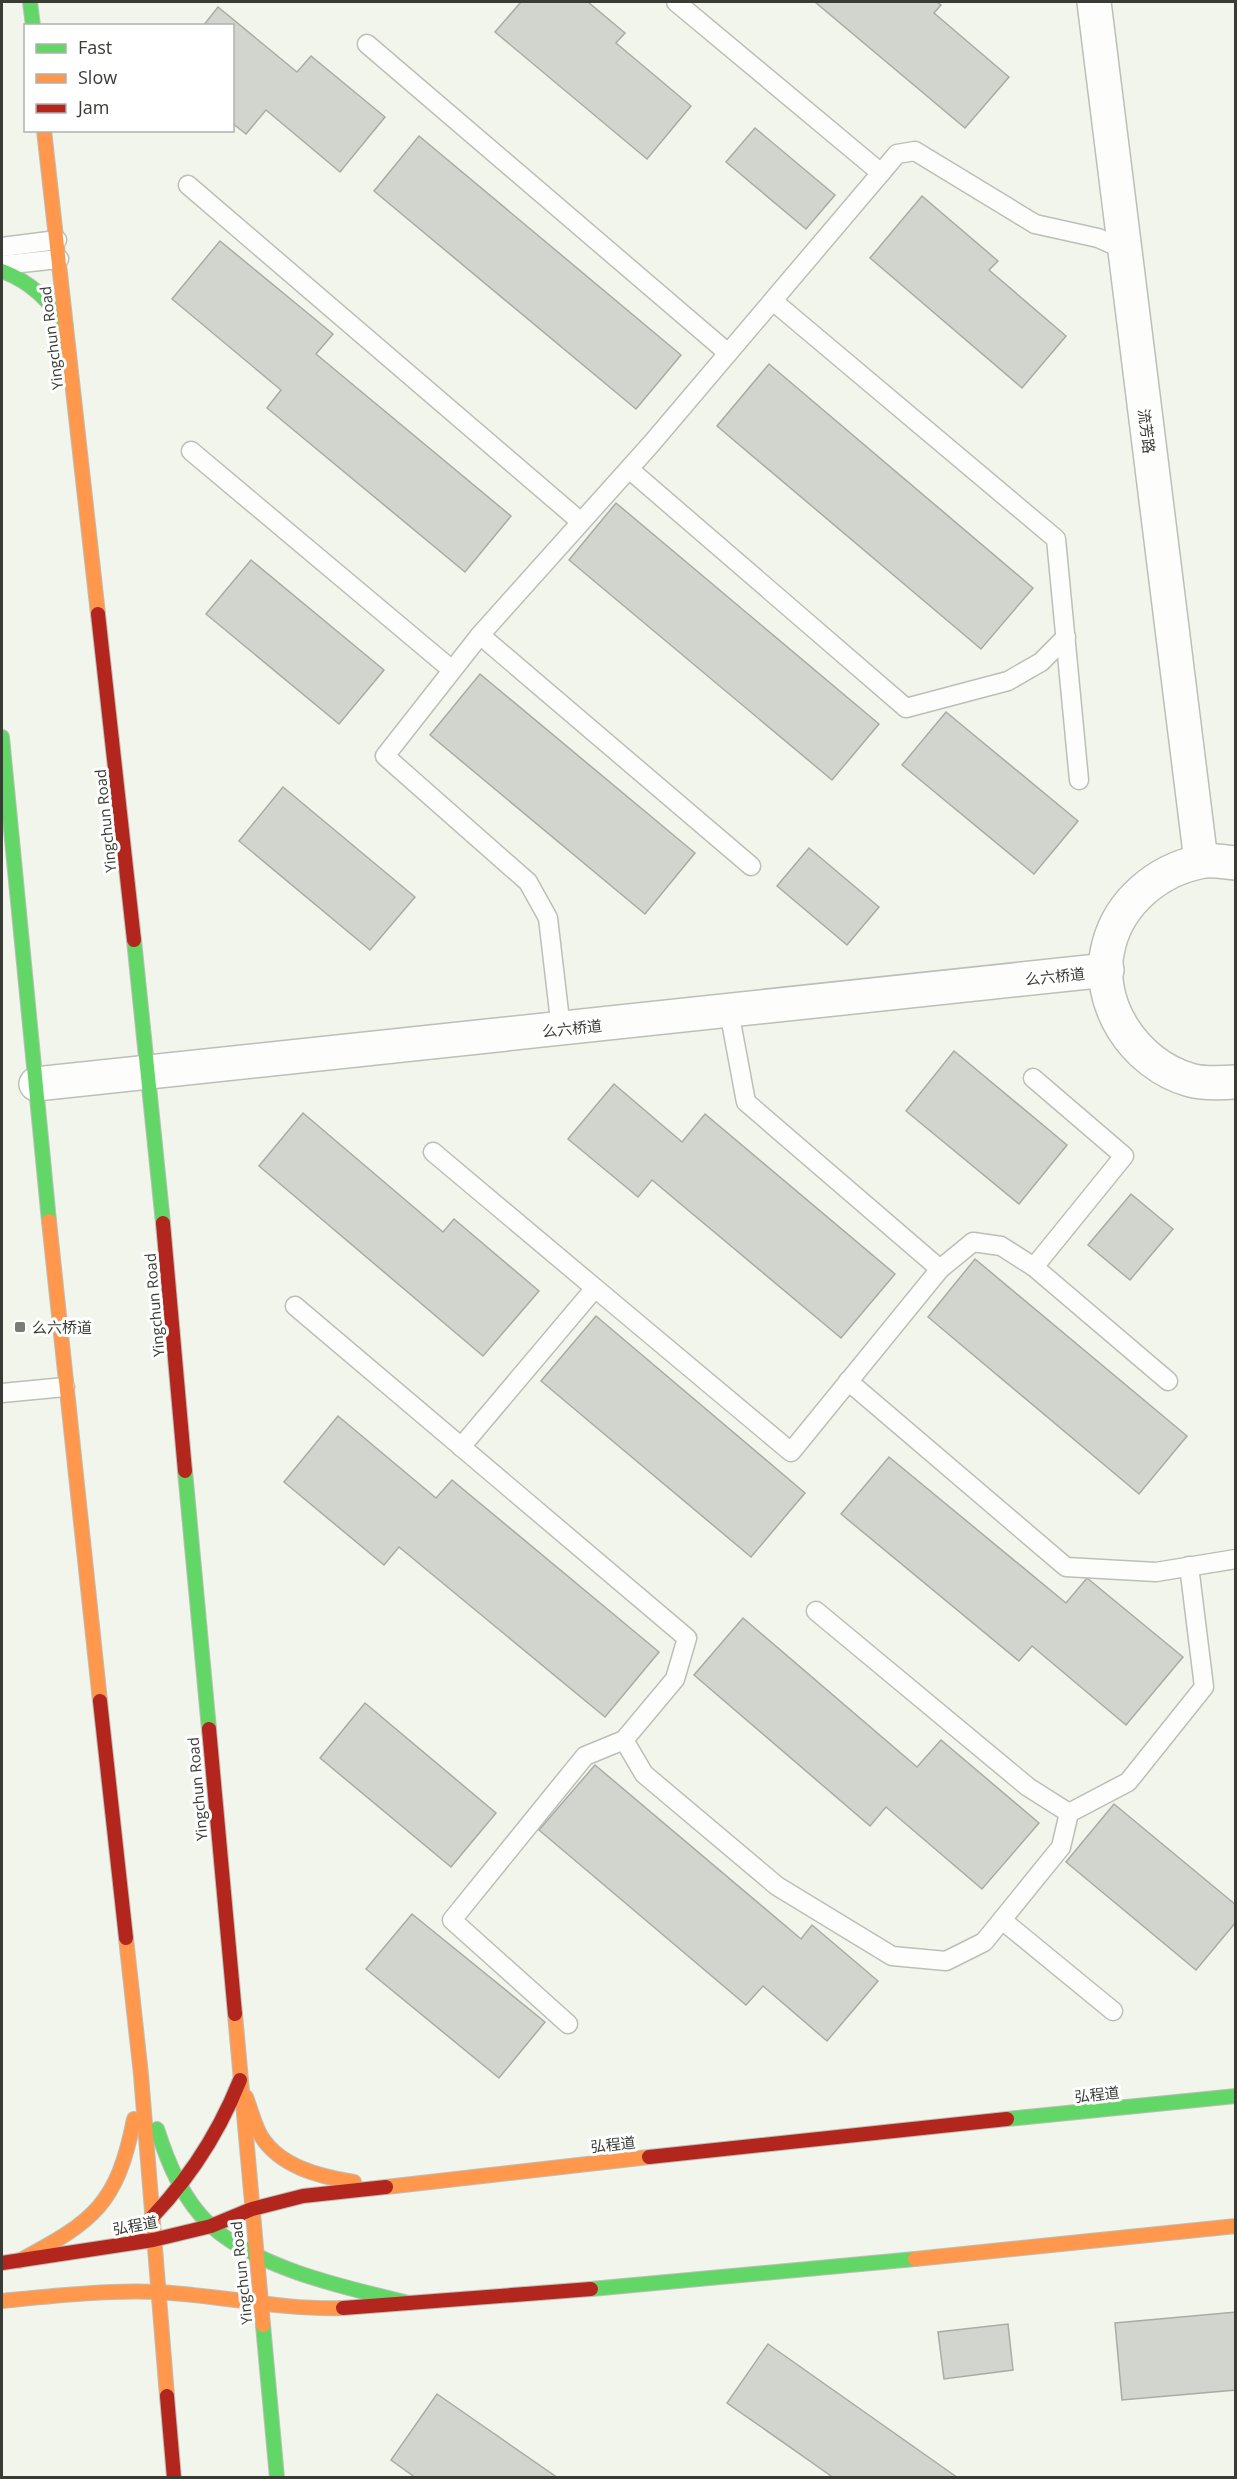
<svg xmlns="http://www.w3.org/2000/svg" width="1237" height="2479" viewBox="0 0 1237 2479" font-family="'Open Sans','Noto Sans SC',sans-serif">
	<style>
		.building { fill: #d2d5cd; stroke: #a9aca5; stroke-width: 1.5 }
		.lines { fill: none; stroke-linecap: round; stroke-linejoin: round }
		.lane-casing { stroke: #bcbfb7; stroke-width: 21 }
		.street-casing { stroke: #bcbfb7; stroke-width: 36 }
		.fast-casing { stroke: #bcbfb7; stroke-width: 16 }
		.slow-casing { stroke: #bcbfb7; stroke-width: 16 }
		.jam-casing { stroke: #bcbfb7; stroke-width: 16 }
		.lane { stroke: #fdfefc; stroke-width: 18 }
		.street { stroke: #fdfefc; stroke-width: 33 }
		.fast { stroke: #63d668; stroke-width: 14 }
		.slow { stroke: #ff974d; stroke-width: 14 }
		.jam { stroke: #b3261e; stroke-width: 14 }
		.poi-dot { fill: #797d75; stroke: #fff; stroke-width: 2 }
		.labels { text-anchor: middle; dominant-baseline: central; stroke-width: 6; stroke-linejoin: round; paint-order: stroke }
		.street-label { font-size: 15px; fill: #393c35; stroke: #fff }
		.poi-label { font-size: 15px; fill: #393c35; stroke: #fff; text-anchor: start }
	</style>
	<rect width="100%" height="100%" fill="#f1f5ec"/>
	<!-- building -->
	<g class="building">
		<polygon points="521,2 588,2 625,33 616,43 691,106 647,159 495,32"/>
		<polygon points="815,2 937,2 941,5 934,13 1009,77 965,128"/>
		<polygon points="218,7 297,72 311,56 385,117 340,172 266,110 246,134 232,123 232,26 203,26"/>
		<polygon points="755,128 835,195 806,229 726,162"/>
		<polygon points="419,136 681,355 636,409 374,191"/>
		<polygon points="922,196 998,261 989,270 1066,336 1022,388 870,258"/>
		<polygon points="220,241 333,334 316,354 511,516 465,572 267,408 281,390 172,299"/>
		<polygon points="769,364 1033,588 981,649 717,426"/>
		<polygon points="616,503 879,724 832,780 569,560"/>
		<polygon points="251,560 384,670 339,724 206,614"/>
		<polygon points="480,674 695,853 645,914 430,735"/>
		<polygon points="946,712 1078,821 1034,874 902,765"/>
		<polygon points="283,787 415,897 370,950 239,841"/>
		<polygon points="809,848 879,907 847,945 777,886"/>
		<polygon points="954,1051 1067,1145 1019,1204 906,1111"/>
		<polygon points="614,1084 682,1142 705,1114 895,1274 841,1338 652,1180 638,1197 568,1139"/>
		<polygon points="303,1113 443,1232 454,1219 539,1291 483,1356 259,1166"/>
		<polygon points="1131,1194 1173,1229 1130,1280 1088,1245"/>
		<polygon points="975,1259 1187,1436 1139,1494 928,1317"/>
		<polygon points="596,1316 805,1493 751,1557 541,1381"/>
		<polygon points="338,1416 436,1498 452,1480 659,1652 605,1717 399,1547 384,1565 284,1482"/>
		<polygon points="889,1457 1066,1603 1087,1578 1183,1657 1126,1725 1032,1646 1019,1661 841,1514"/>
		<polygon points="743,1618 917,1767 941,1740 1039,1823 982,1889 886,1807 870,1826 694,1675"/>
		<polygon points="365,1703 496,1813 451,1867 320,1758"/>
		<polygon points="595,1765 801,1939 812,1925 878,1981 827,2041 763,1986 746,2005 539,1830"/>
		<polygon points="1114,1804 1236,1905 1236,1922 1196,1970 1066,1862"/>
		<polygon points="412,1914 545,2022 499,2078 366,1969"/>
		<polygon points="1236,2312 1236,2390 1122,2400 1115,2323"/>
		<polygon points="1008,2324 1013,2370 944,2379 938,2332"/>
		<polygon points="768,2344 958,2478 834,2478 727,2403"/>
		<polygon points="437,2394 558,2478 416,2478 391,2460"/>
	</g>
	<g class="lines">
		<!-- lane casing -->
		<g class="lane-casing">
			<g id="lane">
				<polyline points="676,2 881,173"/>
				<polyline points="367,44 728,353"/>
				<polyline points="188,185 581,522"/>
				<polyline points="2,247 57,240"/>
				<polyline points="2,265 59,259"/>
				<polyline points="773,301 1056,539 1079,780"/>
				<polyline points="191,451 452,670"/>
				<polyline points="629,469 906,708 1008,681 1041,662 1066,637"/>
				<polyline points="480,635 751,866"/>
				<polyline points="729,1011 746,1102 940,1269"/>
				<polyline points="561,1029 548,918 528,882 385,756 480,635 652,443 897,154 915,151 1035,224 1098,238 1125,250"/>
				<polyline points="433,1152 595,1288 461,1447"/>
				<polyline points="1034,1267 1168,1381"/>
				<polyline points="595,1288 791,1452 940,1269 973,1242 1001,1246 1034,1267 1124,1156 1033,1078"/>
				<polyline points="295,1306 687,1638 675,1679 624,1740 585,1756 452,1920 568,2024"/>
				<polyline points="848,1381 1066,1567 1156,1572 1236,1559"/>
				<polyline points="2,1393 65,1387"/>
				<polyline points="816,1611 1028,1787 1069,1813"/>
				<polyline points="624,1740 644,1774 777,1886 892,1956 946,1961 984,1942 1061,1847 1069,1813 1128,1782 1204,1687 1189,1566"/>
				<polyline points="1002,1920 1113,2011"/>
			</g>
		</g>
		<!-- street casing -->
		<g class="street-casing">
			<g id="street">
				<polyline points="1094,2 1201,861"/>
				<path d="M1236 863C1224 862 1210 859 1199 862 1157 871 1120 902 1109 944 1093 1002 1134 1064 1190 1080 1203 1084 1222 1083 1236 1082"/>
				<polyline points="36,1084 1107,970"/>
			</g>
		</g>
		<!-- fast casing -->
		<g class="fast-casing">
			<g id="fast">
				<polyline points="30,2 33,26"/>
				<path d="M2 271C31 282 50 301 66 327"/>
				<polyline points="2,737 49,1221"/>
				<polyline points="134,940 163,1223"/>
				<polyline points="185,1471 209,1729"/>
				<polyline points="1007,2119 1236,2096"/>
				<path d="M157 2129C168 2163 183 2200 210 2225 258 2269 347 2288 409 2303"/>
				<polyline points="591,2289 915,2259"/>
				<polyline points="263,2325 277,2478"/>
			</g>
		</g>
		<!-- slow casing -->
		<g class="slow-casing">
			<g id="slow">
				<polyline points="44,130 98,614"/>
				<polyline points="49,1221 100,1701"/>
				<polyline points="126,1938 141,2075 167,2396"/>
				<polyline points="235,2014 263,2325"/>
				<path d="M246 2097C251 2110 254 2124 261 2136 280 2167 321 2177 354 2182"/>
				<polyline points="386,2187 649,2157"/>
				<polyline points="915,2259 1236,2226"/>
				<path d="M19 2261C94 2221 117 2205 134 2119"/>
				<path d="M2 2301C53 2296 106 2290 157 2292 219 2295 280 2310 343 2308"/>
			</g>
		</g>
		<!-- jam casing -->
		<g class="jam-casing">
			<g id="jam">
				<polyline points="98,614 134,940"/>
				<polyline points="163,1223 185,1471"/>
				<polyline points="100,1701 126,1938"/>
				<polyline points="209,1729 235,2014"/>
				<polyline points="649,2157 1007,2119"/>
				<path d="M136 2233C183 2189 216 2140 240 2080"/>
				<polyline points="2,2263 153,2240 211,2226 252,2209 303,2196 386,2187"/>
				<polyline points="343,2308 591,2289"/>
				<polyline points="167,2396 174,2478"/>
			</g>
		</g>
		<!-- lane -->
		<use href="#lane" class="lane"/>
		<!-- street -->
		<use href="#street" class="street"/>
		<!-- fast -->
		<use href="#fast" class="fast"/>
		<!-- slow -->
		<use href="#slow" class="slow"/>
		<!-- jam -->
		<use href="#jam" class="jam"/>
	</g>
	<!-- markers -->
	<rect class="poi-dot" x="14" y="1321" width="12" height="12" rx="3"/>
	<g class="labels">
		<!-- street labels -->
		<g class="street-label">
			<text transform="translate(51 338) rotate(-97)">Yingchun Road</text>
			<text transform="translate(1147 431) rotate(83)">流芳路</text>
			<text transform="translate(105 821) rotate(-96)">Yingchun Road</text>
			<text transform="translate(1055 976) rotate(-6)">么六桥道</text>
			<text transform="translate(572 1028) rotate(-6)">么六桥道</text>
			<text transform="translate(154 1305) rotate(-95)">Yingchun Road</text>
			<text transform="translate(197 1789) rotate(-95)">Yingchun Road</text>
			<text transform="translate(1097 2094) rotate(-6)">弘程道</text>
			<text transform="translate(613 2144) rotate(-6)">弘程道</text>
			<text transform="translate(135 2225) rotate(-10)">弘程道</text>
			<text transform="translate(241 2273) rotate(-96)">Yingchun Road</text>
		</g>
		<!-- poi labels -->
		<g class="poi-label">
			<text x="32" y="1327">么六桥道</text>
		</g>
	</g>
	<!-- border -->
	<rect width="1237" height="2479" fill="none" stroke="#393c35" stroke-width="6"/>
	<!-- legend -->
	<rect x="24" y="24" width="210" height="108" fill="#ffffff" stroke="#b0b1ae" stroke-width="1.5"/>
	<rect x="36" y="44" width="30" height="9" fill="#63d668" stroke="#b0b1ae" stroke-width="1.5"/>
	<text x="78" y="54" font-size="18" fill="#393c35">Fast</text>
	<rect x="36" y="74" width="30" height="9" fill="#ff974d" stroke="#b0b1ae" stroke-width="1.5"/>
	<text x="78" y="84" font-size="18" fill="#393c35">Slow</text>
	<rect x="36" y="104" width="30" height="9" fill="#b3261e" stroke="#b0b1ae" stroke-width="1.5"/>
	<text x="78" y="114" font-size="18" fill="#393c35">Jam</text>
</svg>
